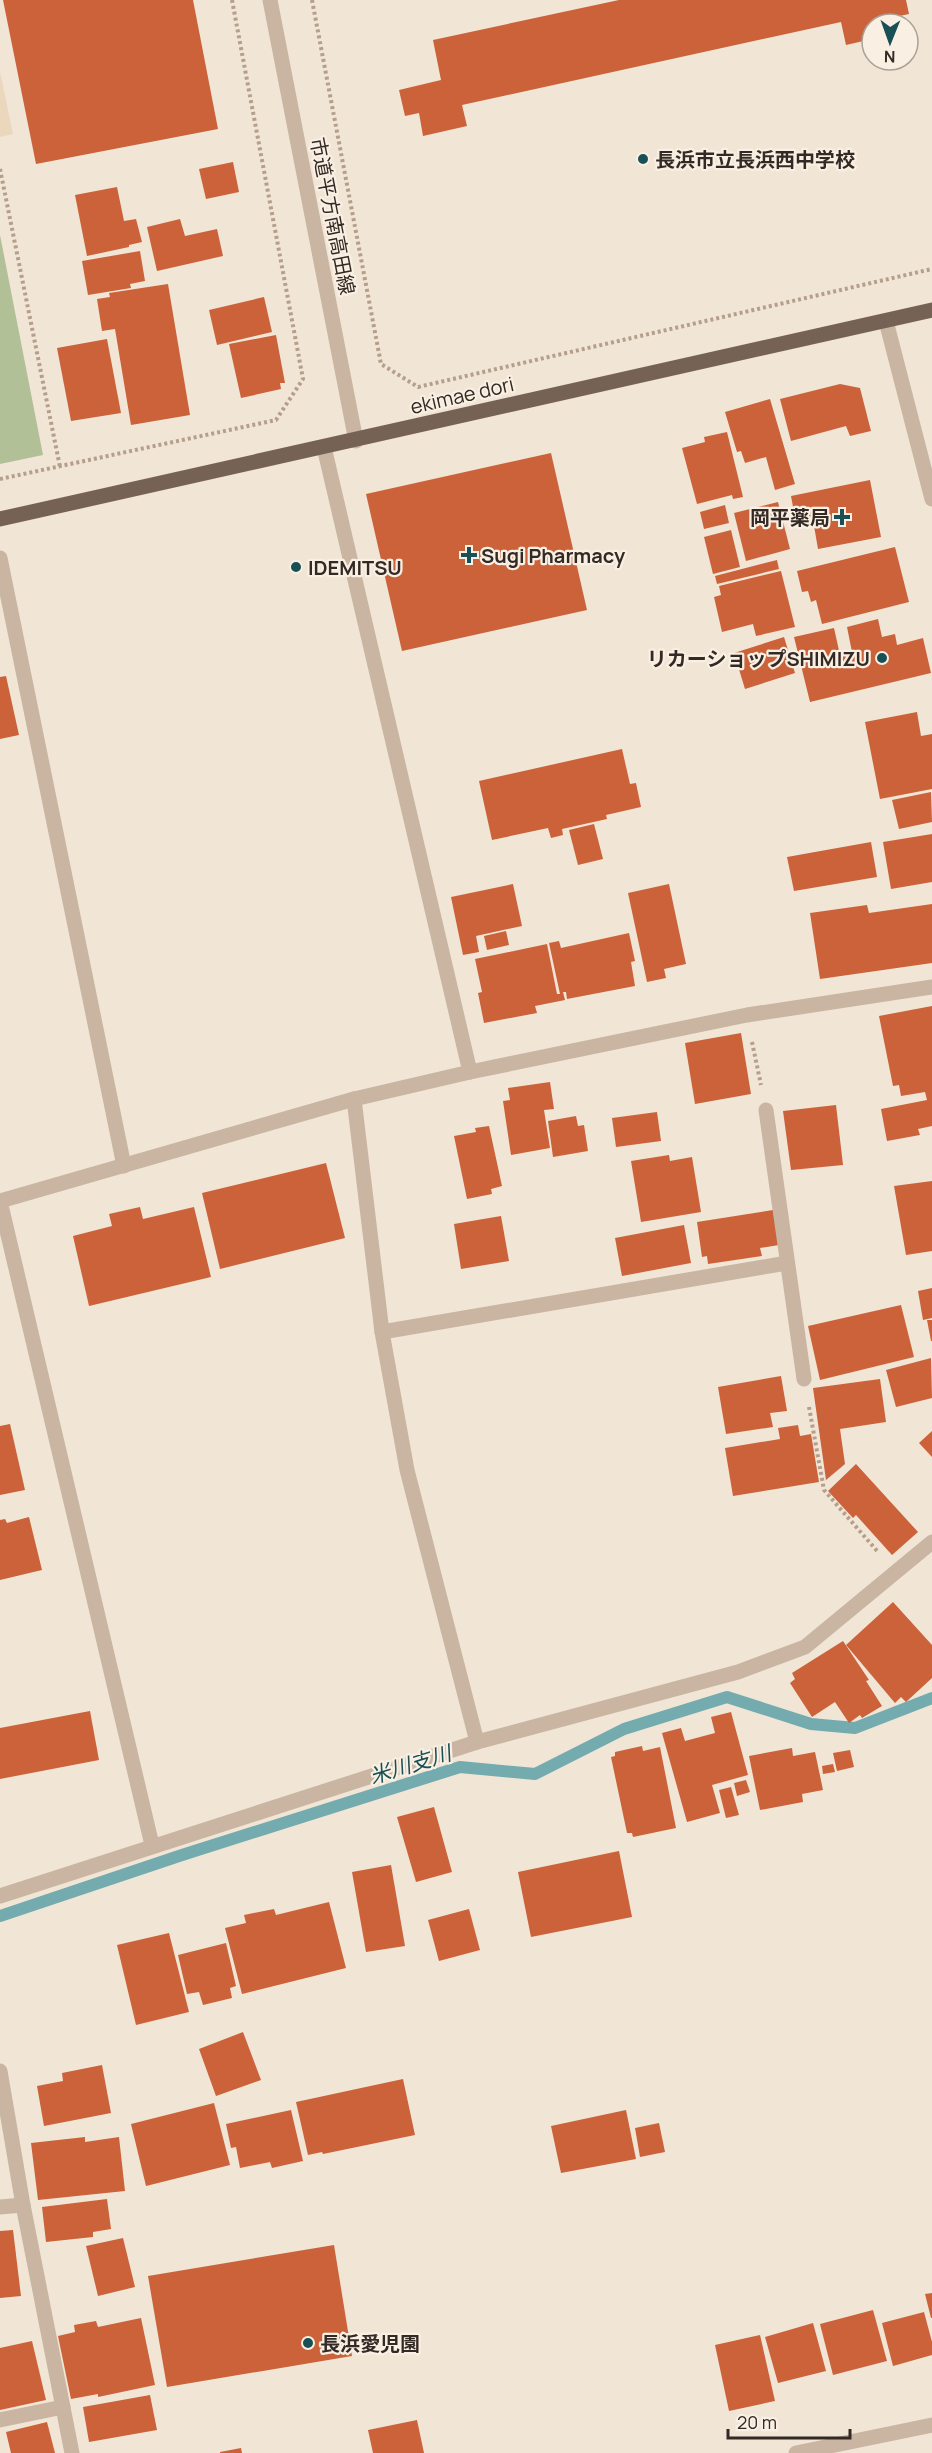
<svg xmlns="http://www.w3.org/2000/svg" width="932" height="2453" viewBox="0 0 932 2453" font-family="Manrope,'Noto Sans JP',sans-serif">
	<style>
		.green { fill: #b1c096 }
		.plaza { fill: #ead7bc }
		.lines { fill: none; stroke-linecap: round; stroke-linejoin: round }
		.stream { stroke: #74abaf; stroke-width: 12 }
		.building { fill: #cb623a }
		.path { stroke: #b59f8c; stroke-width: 4; stroke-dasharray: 3 3; stroke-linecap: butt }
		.minor { stroke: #c9b5a2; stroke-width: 15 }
		.major { stroke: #766155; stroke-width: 15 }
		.poi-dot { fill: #195056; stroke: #f9efe2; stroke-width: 2 }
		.labels { text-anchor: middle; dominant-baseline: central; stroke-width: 4.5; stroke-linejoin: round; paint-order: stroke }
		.poi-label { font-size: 20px; font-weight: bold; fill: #342a25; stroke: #f9efe2; text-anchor: start }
		.street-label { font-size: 20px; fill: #342a25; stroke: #f9efe2 }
		.water-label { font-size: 21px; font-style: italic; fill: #195056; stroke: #f9efe2 }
	</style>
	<rect width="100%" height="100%" fill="#f1e5d6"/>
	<!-- green -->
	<polygon class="green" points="0,235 43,455 0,464"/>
	<!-- plaza -->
	<polygon class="plaza" points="0,72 13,134 0,137"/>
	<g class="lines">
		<!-- stream -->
		<polyline class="stream" points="0,1916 182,1855 460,1767 535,1774 624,1729 727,1697 811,1724 855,1728 932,1698"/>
	</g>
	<!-- building -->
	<g class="building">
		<polygon points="3,0 193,0 218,129 36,164"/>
		<polygon points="619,0 906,0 909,14 885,19 887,24 872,24 872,39 846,45 841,22 462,105 467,126 423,136 419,113 405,116 399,90 441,80 433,40"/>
		<polygon points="233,162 239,192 206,199 199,169"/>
		<polygon points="117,187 124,221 136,219 142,242 129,245 129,247 87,256 75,195"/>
		<polygon points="180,219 185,236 217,229 223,256 157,271 147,227"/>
		<polygon points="140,251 145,281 130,284 131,288 88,295 82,261"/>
		<polygon points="168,284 190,415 131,425 115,329 102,331 97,299 110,297 109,293"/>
		<polygon points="264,297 272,332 217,345 209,310"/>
		<polygon points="276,335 285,383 280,383 281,389 241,398 229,344"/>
		<polygon points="107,339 121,413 71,421 57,348"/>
		<polygon points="840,384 860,388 871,431 850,436 846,426 791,441 780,399"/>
		<polygon points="770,399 795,484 775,490 766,457 745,463 741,451 737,452 725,412"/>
		<polygon points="727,432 743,497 733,499 732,495 697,504 682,448 705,442 704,437"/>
		<polygon points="551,453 587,610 402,651 366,494"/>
		<polygon points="870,480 881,537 818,549 813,520 796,523 791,496"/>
		<polygon points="778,502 790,549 746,561 734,513"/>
		<polygon points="725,505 729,523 704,529 700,512"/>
		<polygon points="731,530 740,567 713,574 704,537"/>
		<polygon points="895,547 909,602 822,624 816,600 811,602 808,591 802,592 797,571"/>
		<polygon points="777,560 779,569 717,584 715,576"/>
		<polygon points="781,571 795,627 756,636 753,624 722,632 714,597 721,595 719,586"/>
		<polygon points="878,619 882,637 895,634 897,645 923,638 931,673 810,702 794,637 834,628 840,655 852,652 847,627"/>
		<polygon points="784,637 795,673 745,689 734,653"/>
		<polygon points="6,676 19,735 0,739 0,677"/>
		<polygon points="917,712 921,736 932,734 932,789 880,799 865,722"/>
		<polygon points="622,749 630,784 636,783 641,807 606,815 607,819 562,829 563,835 551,838 548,828 492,840 479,781"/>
		<polygon points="931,792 932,822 899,829 892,800"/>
		<polygon points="594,824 603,859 578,865 569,830"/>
		<polygon points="932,834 932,882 891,889 883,842"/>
		<polygon points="871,842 877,877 794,891 787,857"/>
		<polygon points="513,884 522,926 476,936 479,952 463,955 451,897"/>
		<polygon points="669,884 686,964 664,969 666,978 647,982 628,893"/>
		<polygon points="932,904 932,963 820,979 810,913 867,905 869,913"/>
		<polygon points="506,931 509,945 487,950 484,936"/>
		<polygon points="629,933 635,961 631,962 635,986 567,999 566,992 563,992 565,1000 535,1006 537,1013 484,1023 478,993 482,992 475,959 547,944 557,994 560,994 549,943 559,941 561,948"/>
		<polygon points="932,1006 932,1126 918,1129 920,1135 887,1141 881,1109 927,1100 925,1092 901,1096 899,1085 893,1086 879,1016"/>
		<polygon points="741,1033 751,1094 695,1104 685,1043"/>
		<polygon points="550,1082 554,1109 544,1110 550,1148 511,1155 503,1101 510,1100 508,1088"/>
		<polygon points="836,1105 843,1165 791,1170 783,1111"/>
		<polygon points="657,1112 661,1141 616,1147 612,1118"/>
		<polygon points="576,1116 578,1126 584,1125 588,1151 553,1157 548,1121"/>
		<polygon points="489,1126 502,1186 491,1189 492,1194 467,1199 454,1136 476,1132 475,1128"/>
		<polygon points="669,1155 670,1161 692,1157 701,1212 641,1222 631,1161"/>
		<polygon points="326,1163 345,1238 220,1269 202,1193"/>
		<polygon points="932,1181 932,1251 906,1255 894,1186"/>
		<polygon points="140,1207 143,1219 194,1207 211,1277 89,1306 73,1236 112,1226 109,1214"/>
		<polygon points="773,1210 779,1245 760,1248 762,1256 708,1264 707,1256 702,1257 697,1222"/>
		<polygon points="501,1216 509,1261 461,1269 454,1224"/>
		<polygon points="684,1225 691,1263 622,1276 615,1238"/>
		<polygon points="932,1288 932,1318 923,1320 918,1291"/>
		<polygon points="901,1305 914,1357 820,1380 808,1326"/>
		<polygon points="927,1320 932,1320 932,1341 931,1341"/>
		<polygon points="931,1358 932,1398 896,1407 886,1370"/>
		<polygon points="781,1376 787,1411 770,1413 773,1427 726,1434 718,1387"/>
		<polygon points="880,1379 886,1422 840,1429 845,1464 826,1480 813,1388"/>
		<polygon points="10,1424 25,1490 0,1495 0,1426"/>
		<polygon points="798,1425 800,1436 811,1434 819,1482 733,1496 725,1448 780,1439 778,1428"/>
		<polygon points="932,1431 932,1457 919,1443"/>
		<polygon points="856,1464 918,1532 892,1555 856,1515 853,1518 828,1491"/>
		<polygon points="29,1517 42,1570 0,1580 0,1520 5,1519 7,1523"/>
		<polygon points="893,1602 932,1645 932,1678 906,1702 901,1697 895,1703 846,1645"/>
		<polygon points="843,1641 869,1680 866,1681 882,1706 862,1718 860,1715 849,1723 835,1702 812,1717 790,1683 795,1679 792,1673"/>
		<polygon points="90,1711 99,1760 0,1779 0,1728"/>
		<polygon points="731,1712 748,1775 712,1785 720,1813 687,1822 662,1733 681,1728 685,1741 715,1733 711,1717"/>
		<polygon points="642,1746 643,1751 660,1747 676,1828 633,1837 632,1833 627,1833 611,1757 615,1756 615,1752"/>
		<polygon points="792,1748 793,1756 815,1752 823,1790 802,1794 803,1802 760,1810 749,1756"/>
		<polygon points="850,1750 854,1767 837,1771 833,1753"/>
		<polygon points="833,1764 835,1772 823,1774 822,1766"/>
		<polygon points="746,1780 750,1792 737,1796 734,1783"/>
		<polygon points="731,1787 739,1815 726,1818 719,1790"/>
		<polygon points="434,1807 452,1872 416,1882 397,1817"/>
		<polygon points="619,1851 632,1917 531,1937 518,1872"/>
		<polygon points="391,1865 405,1946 366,1952 352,1872"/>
		<polygon points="329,1902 346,1968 242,1994 225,1928 246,1923 244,1915 274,1909 276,1915"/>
		<polygon points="469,1909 480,1950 439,1961 428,1920"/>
		<polygon points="169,1933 189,2012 136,2025 117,1945"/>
		<polygon points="226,1943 236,1986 230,1988 232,1998 203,2005 199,1992 187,1994 178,1955"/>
		<polygon points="243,2032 261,2080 216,2096 199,2049"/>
		<polygon points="102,2065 111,2113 44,2126 37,2086 63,2081 62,2073"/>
		<polygon points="403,2079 415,2135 323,2154 322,2152 308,2155 296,2102"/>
		<polygon points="214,2103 230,2165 146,2186 131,2124"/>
		<polygon points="291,2110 303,2161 272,2168 270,2162 240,2168 236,2147 231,2148 226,2124"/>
		<polygon points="626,2110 636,2159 561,2173 551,2126"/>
		<polygon points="659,2123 665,2152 640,2157 635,2128"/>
		<polygon points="85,2137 85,2142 119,2137 125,2191 38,2200 31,2143"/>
		<polygon points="107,2199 111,2229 93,2232 93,2237 46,2242 42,2207"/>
		<polygon points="13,2230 21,2296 0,2298 0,2231"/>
		<polygon points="123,2238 135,2287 98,2296 86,2246"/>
		<polygon points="334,2245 352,2356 167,2387 148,2276"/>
		<polygon points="932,2293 932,2318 931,2318 925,2294"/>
		<polygon points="873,2310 887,2361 833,2375 820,2324"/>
		<polygon points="924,2312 932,2342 932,2355 893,2366 882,2323"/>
		<polygon points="141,2318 155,2385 98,2397 98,2394 71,2399 58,2336 75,2332 74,2325 96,2321 98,2327"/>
		<polygon points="813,2323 826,2371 778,2383 765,2337"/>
		<polygon points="760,2335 775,2401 729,2411 715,2345"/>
		<polygon points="32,2341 46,2400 0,2410 0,2348"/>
		<polygon points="150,2395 157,2430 89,2442 83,2407"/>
		<polygon points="417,2420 424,2453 373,2453 368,2430"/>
		<polygon points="47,2422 55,2453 11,2453 6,2432"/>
		<polygon points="241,2448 242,2453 220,2453 220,2452"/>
	</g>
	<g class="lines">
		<!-- path -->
		<g class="path">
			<polyline points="312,0 381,364 418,387 932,269"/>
			<polyline points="0,169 60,467"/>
			<polyline points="0,479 276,420 303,379 232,0"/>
			<polyline points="752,1042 761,1085"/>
			<polyline points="809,1407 824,1490 878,1552"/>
		</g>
		<!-- minor -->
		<g class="minor">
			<polyline points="270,0 356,441"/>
			<polyline points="886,321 932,499"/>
			<polyline points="324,447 470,1072"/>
			<polyline points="0,558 124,1166"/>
			<polyline points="354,1099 382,1332 787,1263"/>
			<polyline points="766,1110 804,1379"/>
			<polyline points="382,1332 407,1470 477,1742"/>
			<polyline points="152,1845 0,1201 354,1099 470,1072 747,1015 932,987"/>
			<polyline points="0,1896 477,1742 738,1672 805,1647 932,1542"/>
			<polyline points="0,2071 23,2205 72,2453"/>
			<polyline points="0,2207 23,2205"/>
			<polyline points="0,2420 63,2407"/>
			<polyline points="796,2453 932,2425"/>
		</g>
		<!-- major -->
		<polyline class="major" points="0,519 932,310"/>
	</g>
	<!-- markers -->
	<g class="poi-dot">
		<circle cx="643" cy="159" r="6"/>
		<path d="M839 508h6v6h6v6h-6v6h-6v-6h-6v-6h6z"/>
		<path d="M466 546h6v6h6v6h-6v6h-6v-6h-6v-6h6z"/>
		<circle cx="296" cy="567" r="6"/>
		<circle cx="882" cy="658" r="6"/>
		<circle cx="308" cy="2343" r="6"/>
	</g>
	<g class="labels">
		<!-- poi labels -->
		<g class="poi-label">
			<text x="655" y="159">長浜市立長浜西中学校</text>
			<text x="830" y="517" text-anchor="end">岡平薬局</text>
			<text x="481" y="555">Sugi Pharmacy</text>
			<text x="308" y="567">IDEMITSU</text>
			<text x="870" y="658" text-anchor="end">リカーショップSHIMIZU</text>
			<text x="320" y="2343">長浜愛児園</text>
		</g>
		<!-- street labels -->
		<g class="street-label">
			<text transform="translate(333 216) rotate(79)">市道平方南高田線</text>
			<text transform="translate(462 395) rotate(-13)">ekimae dori</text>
		</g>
		<!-- water labels -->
		<g class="water-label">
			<text transform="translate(410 1764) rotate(-17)">米川支川</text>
		</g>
	</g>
	<!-- north arrow -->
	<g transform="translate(890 42) rotate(181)"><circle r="28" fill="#f9efe2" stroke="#aaa096" stroke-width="1.5"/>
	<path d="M0-4.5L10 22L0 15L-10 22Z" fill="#195056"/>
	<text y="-9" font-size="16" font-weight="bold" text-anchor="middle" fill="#342a25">N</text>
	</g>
	<!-- scale -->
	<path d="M728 2429v9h122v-9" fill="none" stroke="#342a25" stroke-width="3"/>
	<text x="737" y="2429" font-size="18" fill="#342a25" stroke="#f9efe2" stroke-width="4.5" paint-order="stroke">20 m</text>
</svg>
